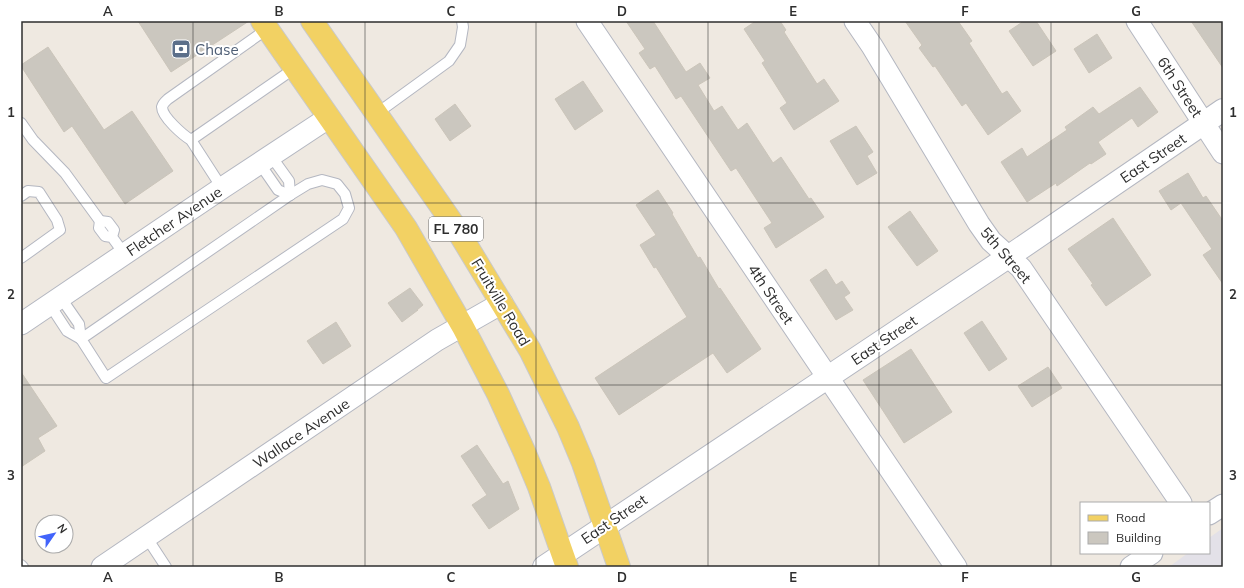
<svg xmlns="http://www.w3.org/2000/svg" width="1244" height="588" viewBox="0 0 1244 588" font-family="Mulish,sans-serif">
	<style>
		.industrial { fill: #e3e1e8 }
		.building { fill: #cbc7bf; stroke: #cbc5ba }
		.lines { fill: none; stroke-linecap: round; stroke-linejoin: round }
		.lane-casing { stroke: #b4b7c1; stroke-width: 12 }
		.street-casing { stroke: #b4b7c1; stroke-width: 23 }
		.secondary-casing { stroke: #b4b7c1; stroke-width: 24 }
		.primary-casing { stroke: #c9c9c9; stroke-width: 24 }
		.lane { stroke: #fff; stroke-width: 10 }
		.street { stroke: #fff; stroke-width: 21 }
		.secondary { stroke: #fff; stroke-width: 22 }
		.primary { stroke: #f2d163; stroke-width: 22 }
		.grid { fill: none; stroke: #2e2e2e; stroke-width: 1; stroke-opacity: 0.55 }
		.labels { text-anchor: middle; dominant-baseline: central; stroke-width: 4; stroke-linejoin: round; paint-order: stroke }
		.shield { fill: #fff; stroke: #6d6d6d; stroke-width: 1 }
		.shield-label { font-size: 14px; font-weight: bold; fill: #2e2e2e }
		.service-label { font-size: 15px; fill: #4e5e75; stroke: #fff; text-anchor: start }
		.street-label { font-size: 15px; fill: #2e2e2e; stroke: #fff }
		.neatline { fill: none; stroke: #2e2e2e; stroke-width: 1.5 }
		.grid-label { font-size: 13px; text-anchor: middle; font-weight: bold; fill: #2e2e2e }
	</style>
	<rect width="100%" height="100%" fill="#efe9e1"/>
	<!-- industrial -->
	<polygon class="industrial" points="1223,528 1223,567 1169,567 1188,553 1209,553 1209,538"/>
	<!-- building -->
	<g class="building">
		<polygon points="138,21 249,21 171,72"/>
		<polygon points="626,21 653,21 686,72 700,63 710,78 698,85 714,111 722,106 738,130 747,123 773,163 781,157 809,199 811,198 824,217 776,248 764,228 772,223 736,168 731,171 681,96 676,99 655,66 650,69 639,53 645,49"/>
		<polygon points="756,21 780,21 786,30 784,32 817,84 824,79 839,101 794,130 780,108 787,103 762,63 765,61 744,29"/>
		<polygon points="905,21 958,21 972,41 969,43 1002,94 1007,91 1021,111 988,135 966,103 962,106 935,66 933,67 919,48 922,45"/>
		<polygon points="1024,21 1036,21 1056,51 1033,66 1009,31"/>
		<polygon points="1191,21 1223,21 1223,68"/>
		<polygon points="1097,34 1112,58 1089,73 1074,49"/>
		<polygon points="48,47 104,130 132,111 173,171 125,204 72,126 64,132 21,66 21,65"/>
		<polygon points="583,81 603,111 575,130 555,99"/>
		<polygon points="1140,87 1158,112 1138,127 1132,118 1098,142 1106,154 1091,164 1090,163 1057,186 1056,183 1027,202 1001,162 1022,148 1027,157 1067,130 1065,127 1093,107 1099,114"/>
		<polygon points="455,104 471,126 450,141 435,119"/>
		<polygon points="856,126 873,152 867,156 877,173 857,185 830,141"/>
		<polygon points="1188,173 1203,198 1206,196 1223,221 1223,284 1203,255 1212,249 1181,203 1171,210 1159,191"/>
		<polygon points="658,190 673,213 672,214 698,258 700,257 719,289 720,288 761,349 727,373 713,353 619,415 595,378 687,317 656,267 654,268 640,245 656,235 636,205"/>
		<polygon points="910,211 938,251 917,266 888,227"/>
		<polygon points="1113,218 1151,275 1106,306 1091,285 1093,284 1068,249"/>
		<polygon points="826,269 836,285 842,281 850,293 844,297 853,310 836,320 810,280"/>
		<polygon points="410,288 423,305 417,310 418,310 402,322 388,303"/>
		<polygon points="982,321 1007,359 989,371 964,333"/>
		<polygon points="336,322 351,346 323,364 307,341"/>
		<polygon points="911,349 952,412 904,443 863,380"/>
		<polygon points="1048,367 1062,388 1032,407 1018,386"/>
		<polygon points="21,372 57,426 38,438 45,451 21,467"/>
		<polygon points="477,445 503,484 508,481 519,509 489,529 472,505 487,495 461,456"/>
	</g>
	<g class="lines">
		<!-- lane casing -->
		<g class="lane-casing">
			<g id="lane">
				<polyline points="376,114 449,61 460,45 463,27 462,21"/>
				<polyline points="21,123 33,140 65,173 100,221"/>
				<polyline points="191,140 295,68"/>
				<polyline points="271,156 289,181 290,195"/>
				<polyline points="260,164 278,190 290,195"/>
				<polygon points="322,180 337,184 345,194 349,208 343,219 106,378 81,339 290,195 308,184"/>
				<path d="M222 188 191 140C183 135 162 117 162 107 163 103 166 101 168 99L267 29"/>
				<polyline points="21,196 28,191 39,192 57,220 60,230 21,258"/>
				<polyline points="112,237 114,230 108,222 100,221 99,228 105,236 112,237 125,255"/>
				<polyline points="61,298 79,324 81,339"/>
				<polyline points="50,305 67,331 81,339"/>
				<polyline points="147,538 166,567"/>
				<polyline points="21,565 23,567"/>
			</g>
		</g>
		<!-- street casing -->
		<g class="street-casing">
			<g id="street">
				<polyline points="587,21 956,567"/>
				<polyline points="855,21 872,46 979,224 991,241 1021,268 1181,503"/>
				<polyline points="1137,21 1223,153"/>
				<polyline points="21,324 222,188 328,118"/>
				<polyline points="1209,514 1223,505"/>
				<polyline points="102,567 437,340 502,303"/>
				<polyline points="1131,567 1152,553"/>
			</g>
		</g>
		<!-- secondary casing -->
		<g class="secondary-casing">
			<polyline id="secondary" points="544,567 1008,257 1223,110"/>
		</g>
		<!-- primary casing -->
		<g class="primary-casing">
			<g id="primary">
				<polyline points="262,21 406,228 463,327 498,394 524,451 539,487 567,567"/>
				<polyline points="312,21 456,228 530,350 568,427 583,463 619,567"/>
			</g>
		</g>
		<!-- lane -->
		<use href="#lane" class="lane"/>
		<!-- street -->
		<use href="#street" class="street"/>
		<!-- secondary -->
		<use href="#secondary" class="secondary"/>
		<!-- primary -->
		<use href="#primary" class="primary"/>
	</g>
	<!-- grid -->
	<path class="grid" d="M193 21V567M365 21V567M536 21V567M708 21V567M879 21V567M1051 21V567M21 203H1223M21 385H1223"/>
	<!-- icons -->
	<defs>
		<g id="bank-square" transform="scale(1)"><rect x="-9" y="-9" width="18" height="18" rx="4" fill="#5c6f8a" stroke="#fff"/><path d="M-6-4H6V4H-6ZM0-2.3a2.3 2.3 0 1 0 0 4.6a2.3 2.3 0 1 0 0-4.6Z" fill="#fff"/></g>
	</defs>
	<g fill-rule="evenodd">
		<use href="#bank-square" x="181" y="49"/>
	</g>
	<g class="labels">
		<!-- shield labels -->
		<rect class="shield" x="429" y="217" width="54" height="24" rx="3"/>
		<g class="shield-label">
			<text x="456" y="229">FL 780</text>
		</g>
		<!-- service labels -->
		<g class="service-label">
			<text x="195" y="49">Chase</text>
		</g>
		<!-- street labels -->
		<g class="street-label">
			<text transform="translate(1180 87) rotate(57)">6th Street</text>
			<text transform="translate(1153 158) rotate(-34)">East Street</text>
			<text transform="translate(174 221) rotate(-34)">Fletcher Avenue</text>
			<text transform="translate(1006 255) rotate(49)">5th Street</text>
			<text transform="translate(771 294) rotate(56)">4th Street</text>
			<text transform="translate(501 302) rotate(59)">Fruitville Road</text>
			<text transform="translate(884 340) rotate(-34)">East Street</text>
			<text transform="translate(301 433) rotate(-34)">Wallace Avenue</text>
			<text transform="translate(614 519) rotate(-34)">East Street</text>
		</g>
	</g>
	<!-- border -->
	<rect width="1244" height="588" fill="none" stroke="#ffffff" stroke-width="44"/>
	<!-- legend -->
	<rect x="1080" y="502" width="130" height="52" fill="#ffffff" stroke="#ababab"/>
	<rect x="1088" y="515" width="20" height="6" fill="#f2d163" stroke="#ababab"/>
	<text x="1116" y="522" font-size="12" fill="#2e2e2e">Road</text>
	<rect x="1088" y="532" width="20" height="12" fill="#cbc7bf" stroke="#ababab"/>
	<text x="1116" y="542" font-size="12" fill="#2e2e2e">Building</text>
	<!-- north arrow -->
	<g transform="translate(54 534) rotate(56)"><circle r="19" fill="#ffffff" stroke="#ababab"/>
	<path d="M0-3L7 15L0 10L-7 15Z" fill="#4264fb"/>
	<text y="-6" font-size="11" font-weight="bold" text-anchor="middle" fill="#2e2e2e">N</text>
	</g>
	<rect x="22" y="22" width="1200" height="544" class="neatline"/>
	<g class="grid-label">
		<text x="108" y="16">A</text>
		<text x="279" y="16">B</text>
		<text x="451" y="16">C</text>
		<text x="622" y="16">D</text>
		<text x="793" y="16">E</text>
		<text x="965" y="16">F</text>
		<text x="1136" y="16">G</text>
		<text x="11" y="117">1</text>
		<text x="1233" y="117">1</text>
		<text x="11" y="299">2</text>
		<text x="1233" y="299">2</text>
		<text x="11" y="480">3</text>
		<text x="1233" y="480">3</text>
		<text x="108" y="582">A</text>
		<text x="279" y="582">B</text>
		<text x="451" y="582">C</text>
		<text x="622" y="582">D</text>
		<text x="793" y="582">E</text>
		<text x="965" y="582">F</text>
		<text x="1136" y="582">G</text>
	</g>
</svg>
